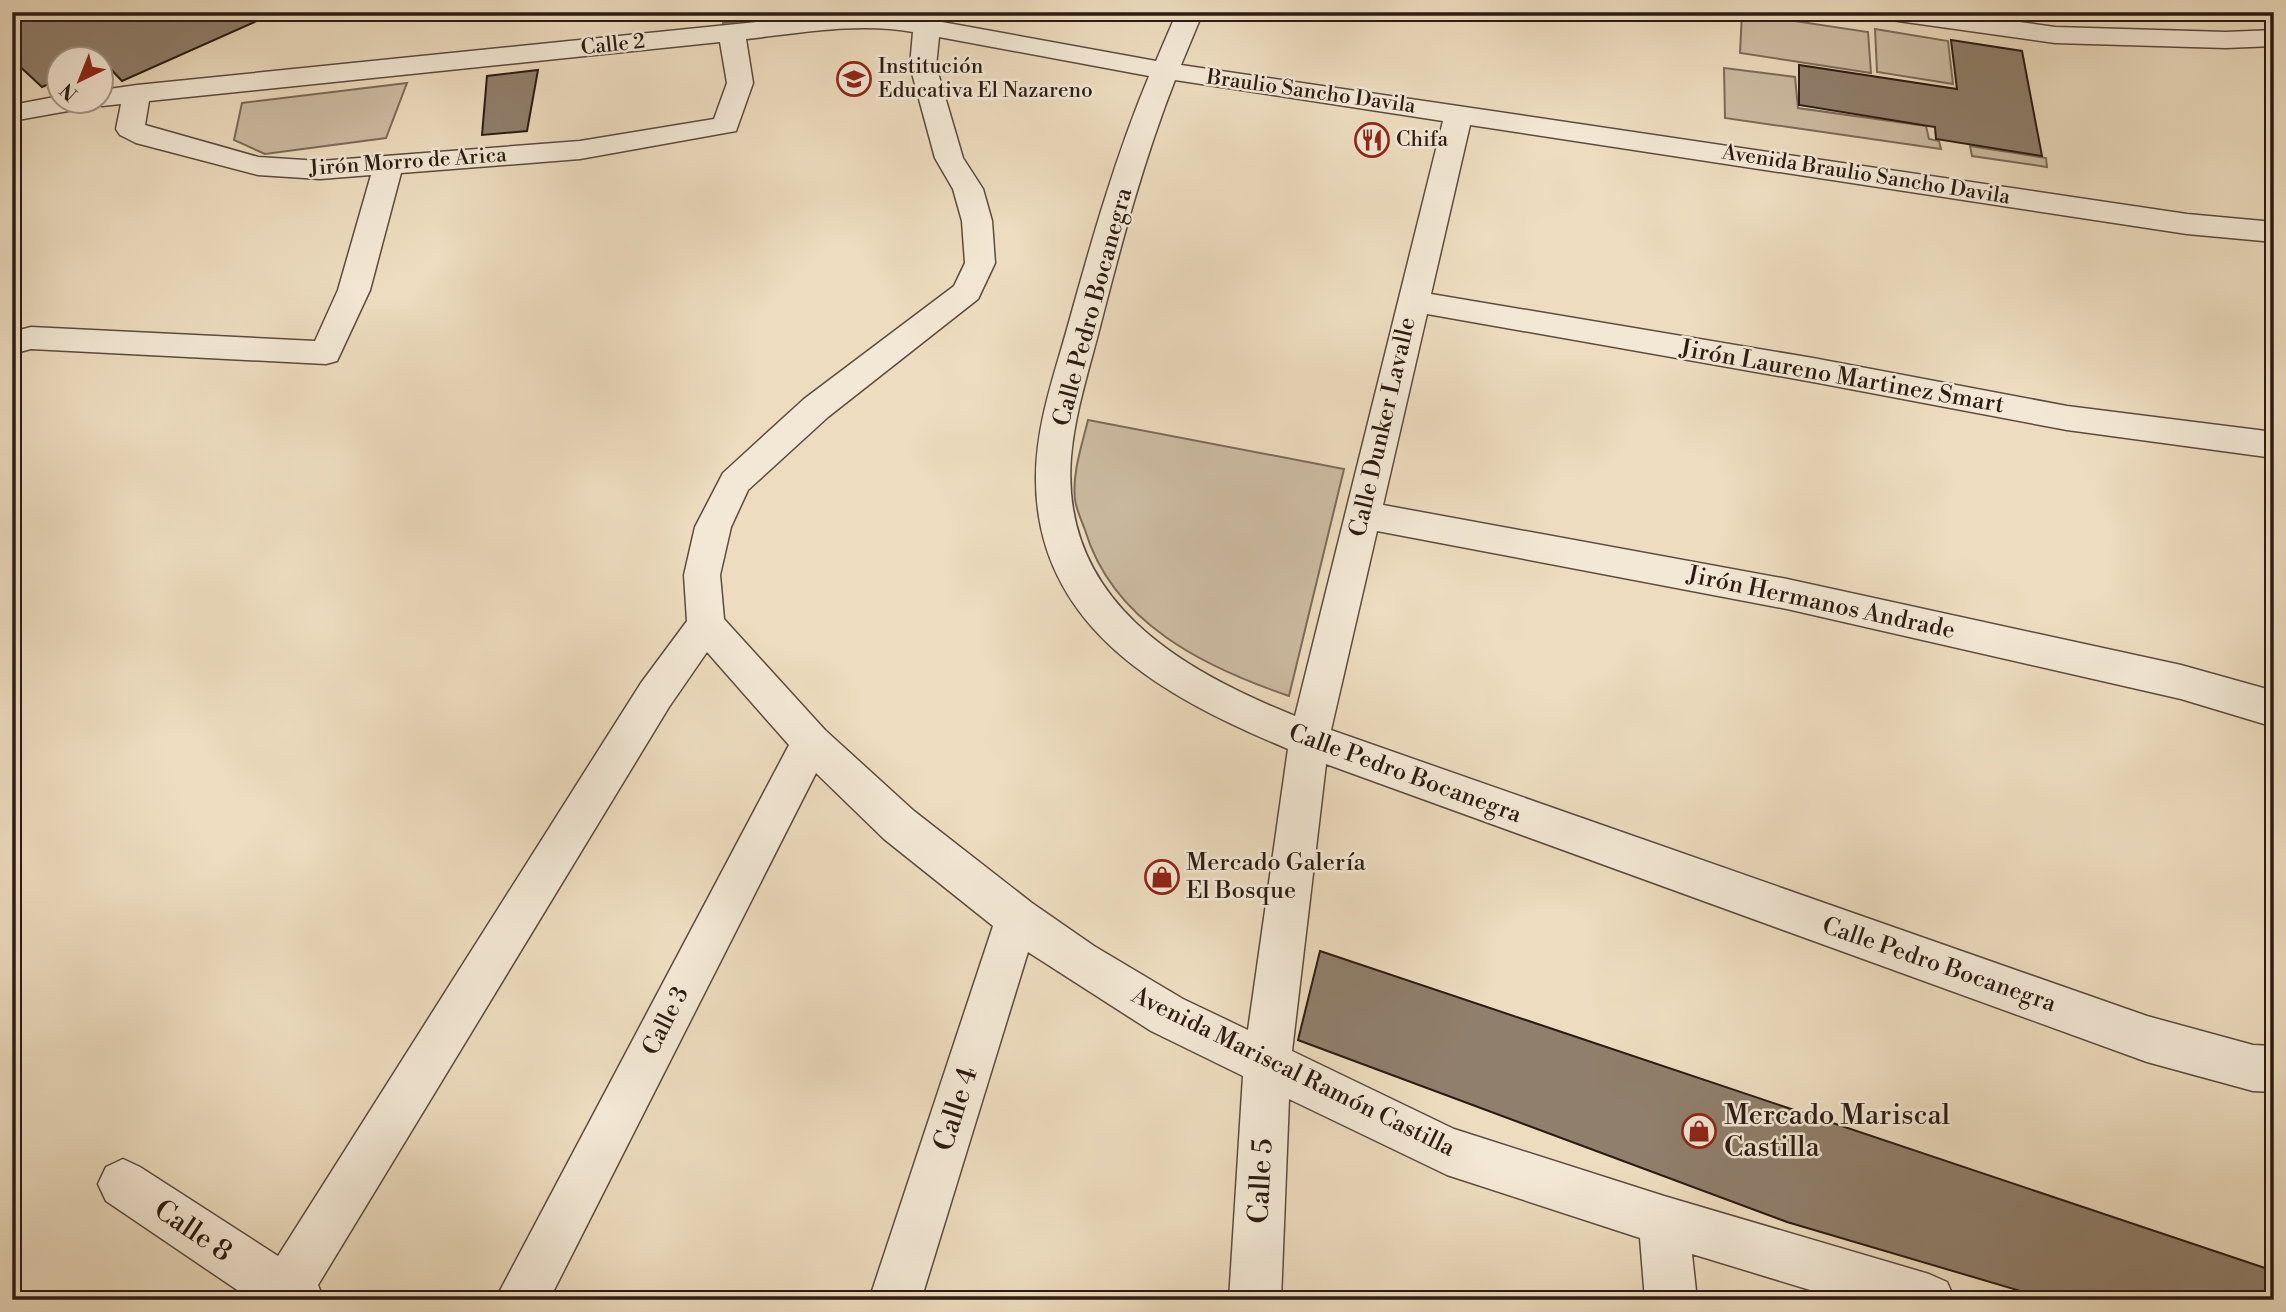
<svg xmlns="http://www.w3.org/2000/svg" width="2286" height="1312" viewBox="0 0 2286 1312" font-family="'Libre Bodoni',serif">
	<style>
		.green { fill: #ccbba2; stroke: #7c6b5a; stroke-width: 2 }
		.building { fill: #907f6c; stroke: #2c1b13; stroke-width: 2 }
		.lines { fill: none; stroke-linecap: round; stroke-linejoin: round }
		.minor-casing { stroke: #5c4b3e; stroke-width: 3 }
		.minor { fill: #f3e8d5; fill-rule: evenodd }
		.labels { text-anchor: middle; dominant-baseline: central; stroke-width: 5; stroke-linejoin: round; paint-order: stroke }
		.far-street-label { font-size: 21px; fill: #2c1b13; stroke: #f3e8d5 }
		.far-poi-label { font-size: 21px; fill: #2c1b13; stroke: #f3e8d5; text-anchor: start }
		.street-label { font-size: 24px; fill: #2c1b13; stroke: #f3e8d5 }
		.poi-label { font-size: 24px; fill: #2c1b13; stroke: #f3e8d5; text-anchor: start }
		.near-street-label { font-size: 28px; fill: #2c1b13; stroke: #f3e8d5 }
		.near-poi-label { font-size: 28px; fill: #2c1b13; stroke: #f3e8d5; text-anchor: start }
	</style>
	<rect width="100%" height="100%" fill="#eddcbf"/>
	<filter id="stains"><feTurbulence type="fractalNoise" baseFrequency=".00286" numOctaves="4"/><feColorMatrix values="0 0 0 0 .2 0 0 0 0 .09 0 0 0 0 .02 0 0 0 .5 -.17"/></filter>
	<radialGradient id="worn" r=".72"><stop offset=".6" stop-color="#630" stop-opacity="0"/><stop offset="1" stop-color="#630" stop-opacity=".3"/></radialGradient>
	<!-- green -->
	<g class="green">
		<polygon points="726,12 850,12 723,23"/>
		<polygon points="1742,13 1868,32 1871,73 1740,53"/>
		<polygon points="1875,29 1948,41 1953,84 1877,72"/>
		<polygon points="1724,68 1795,77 1798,108 1926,126 1929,139 1939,141 1941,149 1725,118"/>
		<polygon points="407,83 386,138 265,154 234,140 242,103"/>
		<polygon points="1970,146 2046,158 2047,167 1972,156"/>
		<path d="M1088 420 1344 469 1289 696C1204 667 1113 623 1085 530 1082 521 1076 510 1075 499 1072 473 1082 445 1088 420Z"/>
	</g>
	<!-- building -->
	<g class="building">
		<polygon points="12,12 277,12 122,81 102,60 60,60 60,79 42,87 14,61"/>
		<polygon points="1951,40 2022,51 2042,156 1936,139 1935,127 1799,105 1799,65 1957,89"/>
		<polygon points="538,70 527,131 482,135 487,76"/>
		<polygon points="1320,951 2274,1271 2274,1300 2051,1300 1787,1222 1298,1040"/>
	</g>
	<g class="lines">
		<!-- minor casing -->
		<g class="minor-casing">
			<g id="minor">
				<path d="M923 12H949L942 22 1156 61 1177 12H1203L1181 65 2187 214 2274 222V242L2187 234 1470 125 1431 294 1813 358 2067 406 2274 432V458L2067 430 1813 382 1427 314 1383 505 1787 579 2181 665 2274 691V727L2181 699 1787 609 1377 531 1331 730 2147 1016 2253 1045 2274 1046V1092L2253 1091 2147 1062 1326 764 1292 1051 1454 1129 1664 1196 1929 1274 1947 1282 1955 1300H1843L1692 1254 1697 1300H1645L1640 1238 1447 1175 1289 1099 1281 1300H1229L1243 1076 1151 1031 1028 952 921 1300H869L993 926 884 839 816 773 549 1300H495L789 745 707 652 669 707 318 1285 324 1300H252L106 1201 98 1184 106 1167 123 1159 140 1167 278 1256 641 683 687 621 684 575 695 527 723 473 804 399 954 286 965 263 962 221 953 189 935 158 910 66 913 32C860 22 800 33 746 39L753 83 736 131 580 159 401 173 370 290 337 361 326 364 31 349 12 354V332L31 327 315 341 338 290 371 175 320 179 258 175 136 143 120 135 116 129 121 104 102 106 91 102H102V90L137 85 767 21 862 13 919 18ZM939 37 1149 76C1116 155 1092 239 1069 322 1055 373 1036 424 1036 477 1035 629 1166 698 1288 749L1248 1030 1183 999 1094 946 1032 903 914 811 825 730 724 619 720 575 731 527 748 490 828 417 978 299 995 263 992 221 983 189 963 158 936 66ZM720 42 727 83 714 119 580 141 320 161 258 157 145 125 149 101ZM1175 80 1443 121 1295 716C1179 669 1060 600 1071 457 1075 411 1090 367 1101 323 1122 241 1144 159 1175 80Z"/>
				<polygon points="1878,12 1948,12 2055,27 2226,32 2274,30 2274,46 2226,48 2055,43 1891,20 1882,17"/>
				<polygon points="60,96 60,102 89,102 85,108 12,121 12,105"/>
			</g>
		</g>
		<!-- minor -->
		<use href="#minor" class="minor"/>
	</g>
	<!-- icons -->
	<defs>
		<g id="school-ring" transform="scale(1.75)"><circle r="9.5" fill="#f3e8d5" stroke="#8f2418" stroke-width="1.5"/><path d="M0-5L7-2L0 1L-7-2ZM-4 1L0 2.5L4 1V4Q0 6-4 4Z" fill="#8f2418"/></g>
		<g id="restaurant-ring" transform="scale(1.75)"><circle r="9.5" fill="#f3e8d5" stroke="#8f2418" stroke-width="1.5"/><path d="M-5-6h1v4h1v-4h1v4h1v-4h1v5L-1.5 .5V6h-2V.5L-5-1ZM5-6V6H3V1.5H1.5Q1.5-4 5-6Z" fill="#8f2418"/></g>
		<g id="shop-ring" transform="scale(1.75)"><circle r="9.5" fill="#f3e8d5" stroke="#8f2418" stroke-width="1.5"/><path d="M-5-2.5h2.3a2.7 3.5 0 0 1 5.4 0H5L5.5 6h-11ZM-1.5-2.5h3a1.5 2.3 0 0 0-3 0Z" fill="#8f2418"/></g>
	</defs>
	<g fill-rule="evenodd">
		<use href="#school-ring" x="854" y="79"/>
		<use href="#restaurant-ring" x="1372" y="140"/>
		<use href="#shop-ring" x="1162" y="877"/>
		<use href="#shop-ring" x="1699" y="1131"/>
	</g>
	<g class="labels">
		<!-- far-street labels -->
		<g class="far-street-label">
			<text transform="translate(613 45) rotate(-6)">Calle 2</text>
			<text transform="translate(1311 92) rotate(8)">Braulio Sancho Davila</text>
			<text transform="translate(408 162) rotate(-4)">Jirón Morro de Arica</text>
			<text transform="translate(1866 175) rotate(9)">Avenida Braulio Sancho Davila</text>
		</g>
		<!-- far-poi labels -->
		<g class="far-poi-label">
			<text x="878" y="67">Institución<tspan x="878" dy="24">Educativa El Nazareno</tspan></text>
			<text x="1396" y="140">Chifa</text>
		</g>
		<!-- street labels -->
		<g class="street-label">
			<text transform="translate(1093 307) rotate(-75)">Calle Pedro Bocanegra</text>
			<text transform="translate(1842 377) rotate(10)">Jirón Laureno Martinez Smart</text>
			<text transform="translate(1383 427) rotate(-77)">Calle Dunker Lavalle</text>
			<text transform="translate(1821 603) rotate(12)">Jirón Hermanos Andrade</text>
			<text transform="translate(1405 774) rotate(20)">Calle Pedro Bocanegra</text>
			<text transform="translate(1939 965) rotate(19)">Calle Pedro Bocanegra</text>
			<text transform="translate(666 1021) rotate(-63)">Calle 3</text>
			<text transform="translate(1293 1072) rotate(26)">Avenida Mariscal Ramón Castilla</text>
		</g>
		<!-- poi labels -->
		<g class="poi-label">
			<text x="1186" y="863">Mercado Galería<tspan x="1186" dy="28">El Bosque</tspan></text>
		</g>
		<!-- near-street labels -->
		<g class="near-street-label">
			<text transform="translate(956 1109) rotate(-72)">Calle 4</text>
			<text transform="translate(1261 1181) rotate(-87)">Calle 5</text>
			<text transform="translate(193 1231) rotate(34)">Calle 8</text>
		</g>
		<!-- near-poi labels -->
		<g class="near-poi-label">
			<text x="1724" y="1115">Mercado Mariscal<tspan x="1724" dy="32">Castilla</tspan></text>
		</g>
	</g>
	<!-- margin -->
	<rect width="2286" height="1312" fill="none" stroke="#eddcbf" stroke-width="42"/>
	<rect x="14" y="14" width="2258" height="1284" fill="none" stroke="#2c1b13" stroke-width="3.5"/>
	<rect x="21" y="21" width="2244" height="1270" fill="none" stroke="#2c1b13" stroke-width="2"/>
	<!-- north arrow -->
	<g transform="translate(80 80) rotate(223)"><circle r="33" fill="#f3e8d5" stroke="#a39687" stroke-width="2"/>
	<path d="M0-5L12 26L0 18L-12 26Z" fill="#8f2418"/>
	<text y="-10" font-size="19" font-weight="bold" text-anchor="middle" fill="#2c1b13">N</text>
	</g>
	<rect width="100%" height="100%" filter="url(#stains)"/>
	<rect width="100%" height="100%" fill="url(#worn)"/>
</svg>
